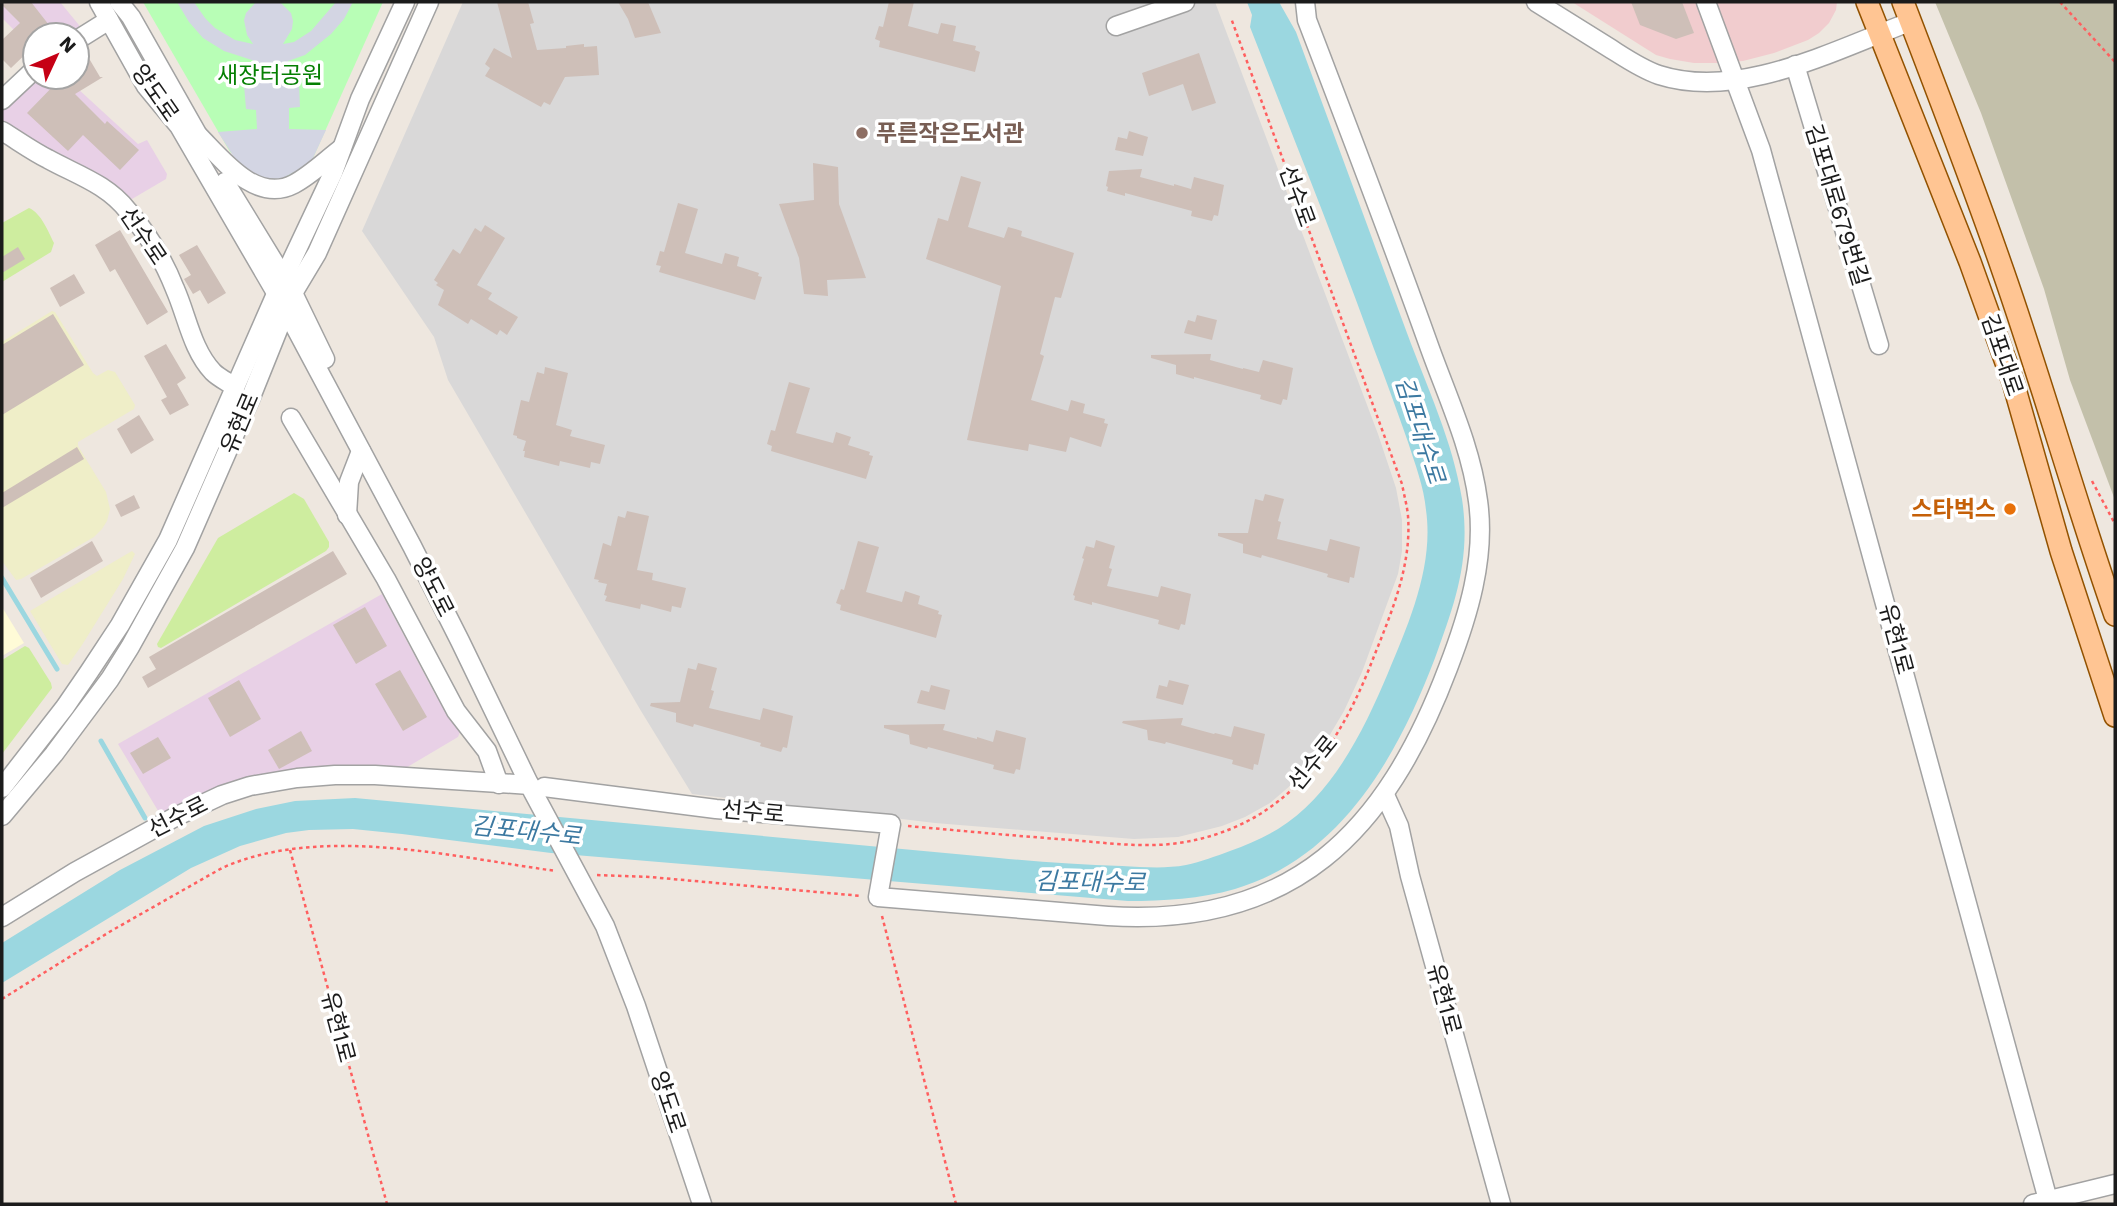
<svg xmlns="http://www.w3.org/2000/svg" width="2117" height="1206" viewBox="0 0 2117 1206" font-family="'Work Sans','Noto Sans KR',sans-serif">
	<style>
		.residential { fill: #d9d8d8 }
		.commercial { fill: #f1ccce }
		.industrial { fill: #e8d0e6 }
		.education { fill: #fffbd7 }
		.construction { fill: #c3c0aa }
		.farmland { fill: #efeec8 }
		.grass { fill: #ceed9f }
		.park { fill: #b8feb6 }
		.plaza { fill: #d3d5e3 }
		.water { fill: #9bd7e0 }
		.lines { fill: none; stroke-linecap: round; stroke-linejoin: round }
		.stream { stroke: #9bd7e0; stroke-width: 5 }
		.building { fill: #cebfb8 }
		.minor-casing { stroke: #a2a2a2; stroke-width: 21 }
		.major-casing { stroke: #925200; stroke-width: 24 }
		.path { stroke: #ff5f5f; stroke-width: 2.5; stroke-dasharray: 3.5 3.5; stroke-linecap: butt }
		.minor { stroke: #fff; stroke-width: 18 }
		.major { stroke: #ffc593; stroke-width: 21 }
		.education-dot { fill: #8d6e63; stroke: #fff; stroke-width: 2.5 }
		.food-dot { fill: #e8710a; stroke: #fff; stroke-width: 2.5 }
		.labels { text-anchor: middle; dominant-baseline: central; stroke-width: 7; stroke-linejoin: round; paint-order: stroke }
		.park-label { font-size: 23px; fill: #057f02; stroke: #fff }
		.street-label { font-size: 23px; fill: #1b1b1b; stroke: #fff }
		.education-label { font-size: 23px; font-weight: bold; fill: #785e54; stroke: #fff; text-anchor: start }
		.food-label { font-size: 23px; font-weight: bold; fill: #c56008; stroke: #fff; text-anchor: end }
		.water-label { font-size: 24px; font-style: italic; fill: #3c79a1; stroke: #fff }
	</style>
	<rect width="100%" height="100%" fill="#eee7df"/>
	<!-- residential -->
	<polygon class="residential" points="463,2 1215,2 1378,434 1396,488 1402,520 1402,551 1398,574 1362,672 1344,711 1328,738 1313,760 1291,785 1270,803 1245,817 1222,826 1178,837 1134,839 935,823 692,794 641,711 448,380 434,337 362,231"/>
	<!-- commercial -->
	<polygon class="commercial" points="1572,2 1837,2 1836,10 1829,23 1819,33 1808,40 1774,53 1743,61 1716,63 1694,63 1670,59 1656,55"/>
	<!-- industrial -->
	<g class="industrial">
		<polygon points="2,2 60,2 83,30 74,35 35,35 35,51 2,18"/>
		<polygon points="35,77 65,77 138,144 147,140 167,174 166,179 132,199 111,184 2,125 2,107"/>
		<polygon points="382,594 436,696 460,732 458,737 404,769 232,784 192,798 160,814 118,744"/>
	</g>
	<!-- education -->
	<polygon class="education" points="2,607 24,643 2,656"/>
	<!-- construction -->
	<polygon class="construction" points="1935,2 2115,2 2115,500 2070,380 2044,289 1981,113"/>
	<!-- farmland -->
	<g class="farmland">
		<polygon points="52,311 55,312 93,373 97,376 108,370 115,372 135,405 134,409 78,442 78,446 106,492 110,509 107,521 102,529 94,537 21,579 16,580 2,561 2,342"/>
		<polygon points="132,551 135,554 123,579 82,645 68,665 62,664 30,611"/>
	</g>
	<!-- grass -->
	<g class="grass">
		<path d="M29 208C41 213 48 231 54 243L51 252 2 282V223Z"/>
		<polygon points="294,493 304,499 329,542 329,547 326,551 161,648 158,647 157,644 218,538"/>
		<polygon points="25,646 29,648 51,683 52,688 2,754 2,660"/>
	</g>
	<!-- park -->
	<polygon class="park" points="143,2 383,2 313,158 295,173 281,179 268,179 230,152"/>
	<!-- plaza -->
	<polygon class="plaza" points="177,2 194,2 205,18 215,28 235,40 253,44 247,35 244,20 246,13 256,2 280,2 291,13 293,21 292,29 283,44 294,42 311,31 336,2 353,2 344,19 331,34 305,55 288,61 288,82 299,83 300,107 289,108 289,129 326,130 313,158 304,167 281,179 268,179 258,177 245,170 237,162 218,132 257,129 256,110 246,109 244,85 256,84 255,61 224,51 203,38 189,22"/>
	<!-- water -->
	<path class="water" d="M1247 2H1279L1296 32C1333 132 1370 233 1407 333 1427 387 1453 442 1462 499 1471 559 1455 603 1435 658 1398 755 1342 857 1235 889 1200 899 1164 901 1128 901L551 853 402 834 353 829 309 830 286 833 240 846 191 868 2 983V943L120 870 204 826 256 809 295 801 355 798 999 858C1040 862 1081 865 1122 866 1143 867 1165 869 1186 865 1201 862 1216 856 1230 851 1247 845 1263 838 1278 829 1332 796 1364 730 1388 673 1409 623 1434 566 1426 510 1424 487 1415 464 1408 442 1397 411 1386 380 1374 349 1335 241 1292 134 1250 27L1252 15Z"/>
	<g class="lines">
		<!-- stream -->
		<g class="stream">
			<polyline points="2,578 57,669"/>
			<polyline points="101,741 145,818"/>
		</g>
	</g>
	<!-- building -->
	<g class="building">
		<polygon points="2,2 31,2 49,25 35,35 35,45 11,68 2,59 2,40 20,23 2,5"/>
		<polygon points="497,2 528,2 534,23 530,24 537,50 566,48 566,46 584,44 584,47 597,46 599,75 565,77 550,105 544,102 541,107 485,76 490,68 485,64 494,48 512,58"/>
		<polygon points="618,2 648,2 661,33 635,38 628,19"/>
		<polygon points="889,2 914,2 908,26 938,34 941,23 956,26 953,41 976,46 975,50 980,52 975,72 879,47 880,41 875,39 879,26 883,27"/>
		<polygon points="1631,2 1682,2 1694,33 1676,39 1640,25"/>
		<polygon points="1199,53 1216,103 1192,111 1183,84 1149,96 1142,73"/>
		<polygon points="87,55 100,77 103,77 75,94 105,124 107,121 139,150 120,170 83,135 68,151 27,113 62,77 77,77 77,61"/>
		<polygon points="1129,131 1148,137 1143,156 1115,150 1118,137 1127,139"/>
		<polygon points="813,163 838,167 839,204 866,278 827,280 828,296 804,294 799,258 779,204 814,200"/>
		<polygon points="1142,169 1140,177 1174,186 1174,184 1191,189 1194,177 1224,185 1218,216 1214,215 1212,221 1191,216 1192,211 1125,193 1125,196 1107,191 1108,187 1106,186 1109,171"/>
		<polygon points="961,176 981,182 968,227 1004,238 1008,227 1022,231 1021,236 1074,253 1061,298 1055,297 1040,354 1044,356 1031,400 1068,411 1071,400 1085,404 1083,413 1105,419 1104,423 1108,424 1101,447 1070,437 1066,452 1029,444 1028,451 967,440 1001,286 926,259 938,218 948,221"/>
		<polygon points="678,203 698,209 685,253 722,264 725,253 739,257 737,266 759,273 758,276 762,277 755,300 659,272 661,266 656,265 660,251 664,252"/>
		<polygon points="485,225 505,238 477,285 492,293 488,299 518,317 507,335 500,330 497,335 471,319 468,324 438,305 444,290 436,285 438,283 434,280 453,249 460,254 475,228 481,232"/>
		<polygon points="120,230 168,312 147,325 115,269 110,272 95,245"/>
		<polygon points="197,245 226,293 208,304 200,290 193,294 184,279 191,275 179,255"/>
		<polygon points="18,247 25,259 2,273 2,257"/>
		<polygon points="74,274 85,293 60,307 50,288"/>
		<polygon points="53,314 84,365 2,415 2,345"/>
		<polygon points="1197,315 1217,320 1212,340 1184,333 1188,320 1195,322"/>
		<polygon points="166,344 186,378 177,384 189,405 170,415 161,400 167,397 144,356"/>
		<polygon points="1211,354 1210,360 1243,369 1243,368 1259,372 1263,360 1293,368 1287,400 1283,399 1281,405 1260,399 1261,395 1194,377 1194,379 1176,374 1176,365 1151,358 1151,355"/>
		<polygon points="545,367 568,373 556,425 572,430 570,436 605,445 600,464 591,462 590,468 560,461 559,466 524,457 525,451 523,451 526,441 517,438 517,436 513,435 521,400 529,402 537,372 544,374"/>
		<polygon points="789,382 810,388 796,433 833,443 836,432 851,437 848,445 870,452 869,455 873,456 866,479 771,451 772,446 767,444 771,430 775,431"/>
		<polygon points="139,415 154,440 131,454 117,429"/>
		<polygon points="77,447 84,459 2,508 2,493"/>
		<polygon points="1265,494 1284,499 1278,521 1281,522 1277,539 1327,551 1330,539 1360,547 1354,578 1350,577 1349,583 1327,577 1328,574 1262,555 1261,558 1243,553 1243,544 1218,536 1218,533 1248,533 1255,499 1263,501"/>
		<polygon points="134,495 140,508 121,517 115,505"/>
		<polygon points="627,511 649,516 637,570 653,573 652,580 686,588 681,608 672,606 671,612 641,604 640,609 605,601 607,596 604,595 607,584 598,582 599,580 594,579 603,543 611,546 618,516 625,518"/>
		<polygon points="1096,540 1115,546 1109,568 1112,569 1107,586 1158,597 1161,586 1191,594 1185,625 1181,624 1179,630 1158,624 1159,620 1092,602 1092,605 1074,600 1075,596 1073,595 1084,559 1082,558 1086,546 1094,548"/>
		<polygon points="92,541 103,561 41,598 30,578"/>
		<polygon points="858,541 879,547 866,592 902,602 905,591 920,596 918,604 939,611 938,614 942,615 936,638 840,610 841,605 836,603 841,589 844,590"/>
		<polygon points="333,551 347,574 148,688 142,677 156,669 149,657"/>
		<polygon points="365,607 387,646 356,664 333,625"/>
		<polygon points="698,663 717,668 711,690 714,691 709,708 760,720 763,708 793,716 787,748 783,747 781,752 760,746 761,743 694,724 693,727 676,722 676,713 650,706 651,703 680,702 688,668 696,670"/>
		<polygon points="400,670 427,717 403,731 375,684"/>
		<polygon points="239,680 261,719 230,737 208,698"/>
		<polygon points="1169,680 1189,685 1183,705 1156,698 1159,685 1167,687"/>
		<polygon points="931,685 950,690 945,710 917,703 921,690 929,692"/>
		<polygon points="1183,718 1181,725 1214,734 1215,733 1231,737 1234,726 1265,734 1258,765 1254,764 1253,770 1232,764 1233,760 1166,742 1165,744 1148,740 1147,730 1122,723 1123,721"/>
		<polygon points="945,724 943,730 977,739 977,737 993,742 996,730 1026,738 1020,770 1016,769 1014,774 993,769 994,765 928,747 927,749 910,744 909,735 884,728 884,725"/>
		<polygon points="301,731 312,751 279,769 268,750"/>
		<polygon points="158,737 171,758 143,774 130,753"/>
	</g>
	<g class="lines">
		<!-- minor casing -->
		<g class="minor-casing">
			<g id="minor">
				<polyline points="99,2 146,86 179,126 286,310 412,546 460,641 533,792 605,926 636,1006 702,1204"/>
				<polyline points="119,2 131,17 199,137"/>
				<path d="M1536 2C1560 17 1584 32 1608 47 1624 57 1641 69 1659 75 1740 101 1836 49 1910 22"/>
				<polyline points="1706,2 1761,150 2048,1200"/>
				<polyline points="1116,26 1185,2"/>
				<polyline points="77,40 109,20"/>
				<polyline points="1795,65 1879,345"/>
				<polyline points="2,100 35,69"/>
				<path d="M2 131C17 140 32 151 48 159 77 175 107 184 128 211 148 234 164 261 175 289 187 316 192 350 213 372 219 378 228 382 235 387"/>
				<path d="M199 136C222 159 256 204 294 184 311 175 326 160 342 148"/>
				<polyline points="225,182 293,293 325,359"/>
				<polyline points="291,418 386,579 456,711 487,751 499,784"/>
				<polyline points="347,515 349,482 361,451"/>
				<path d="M544 787 716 809 891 824 878 897 1108 916C1293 928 1386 832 1448 668 1468 616 1486 558 1478 501 1471 446 1446 394 1428 343 1389 234 1348 127 1307 20L1305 2"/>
				<polyline points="2,788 65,707 89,672 120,625 168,540 276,294 333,173 360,99 405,2"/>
				<polyline points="1385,795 1399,826 1410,876 1501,1204"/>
				<polyline points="2,816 54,754 110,679 130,647 185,548 251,397 286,310 293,293 317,253 429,2"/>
				<polyline points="2,917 75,872 175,817 222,795 250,786 297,778 335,775 375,775 530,785"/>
				<polyline points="2033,1204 2115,1184"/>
			</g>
		</g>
		<!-- major casing -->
		<g class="major-casing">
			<g id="major">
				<polyline points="1867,2 1970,262 2013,382 2061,551 2115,716"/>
				<path d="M1903 2C1937 91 1972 181 2003 271 2043 385 2075 501 2115 615"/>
			</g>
		</g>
		<!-- path -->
		<g class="path">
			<polyline points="2060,2 2115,62"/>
			<polyline points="2092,481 2115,524"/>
			<path d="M908 826C963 831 1017 836 1072 840 1107 843 1144 848 1179 843 1279 828 1333 758 1369 669 1388 620 1412 570 1408 516 1407 505 1404 495 1402 484L1231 18"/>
			<polyline points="290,850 387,1204"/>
			<polyline points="597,875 650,877 862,896"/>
			<polyline points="882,916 956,1204"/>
			<path d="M2 999 111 931 222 868C320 824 453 857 556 871"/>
		</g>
		<!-- minor -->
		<use href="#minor" class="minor"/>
		<!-- major -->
		<use href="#major" class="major"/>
	</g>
	<!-- markers -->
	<circle class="education-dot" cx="862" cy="133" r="7"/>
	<circle class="food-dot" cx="2010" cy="509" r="7"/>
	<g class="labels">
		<!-- park labels -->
		<g class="park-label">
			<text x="270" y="75">새장터공원</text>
		</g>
		<!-- street labels -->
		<g class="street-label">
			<text transform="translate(155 93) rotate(55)">양도로</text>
			<text transform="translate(1297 196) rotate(70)">선수로</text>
			<text transform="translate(1837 205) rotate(73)">김포대로679번길</text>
			<text transform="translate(143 236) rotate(56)">선수로</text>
			<text transform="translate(2002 355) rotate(71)">김포대로</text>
			<text transform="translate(240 423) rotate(-67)">유현로</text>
			<text transform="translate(433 587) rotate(63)">양도로</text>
			<text transform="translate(1896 639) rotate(75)">유현1로</text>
			<text transform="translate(1313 763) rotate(-51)">선수로</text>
			<text transform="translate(753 812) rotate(5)">선수로</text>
			<text transform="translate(178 817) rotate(-27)">선수로</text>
			<text transform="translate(1444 999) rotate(75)">유현1로</text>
			<text transform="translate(338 1027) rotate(75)">유현1로</text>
			<text transform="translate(668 1102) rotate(71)">양도로</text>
		</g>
		<!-- education labels -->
		<g class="education-label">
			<text x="876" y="133">푸른작은도서관</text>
		</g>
		<!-- food labels -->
		<g class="food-label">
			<text x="1996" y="509">스타벅스</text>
		</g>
		<!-- water labels -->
		<g class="water-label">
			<text transform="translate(1420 430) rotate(72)">김포대수로</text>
			<text transform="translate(526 831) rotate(6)">김포대수로</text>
			<text transform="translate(1090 882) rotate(1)">김포대수로</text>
		</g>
	</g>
	<!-- border -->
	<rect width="2117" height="1206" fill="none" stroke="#1b1b1b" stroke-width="7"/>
	<!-- north arrow -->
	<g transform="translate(56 56) rotate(46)"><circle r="33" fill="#ffffff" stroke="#a4a4a4" stroke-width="2"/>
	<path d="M0-5L12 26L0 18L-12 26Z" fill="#c60015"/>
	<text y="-10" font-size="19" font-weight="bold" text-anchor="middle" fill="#1b1b1b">N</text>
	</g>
</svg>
